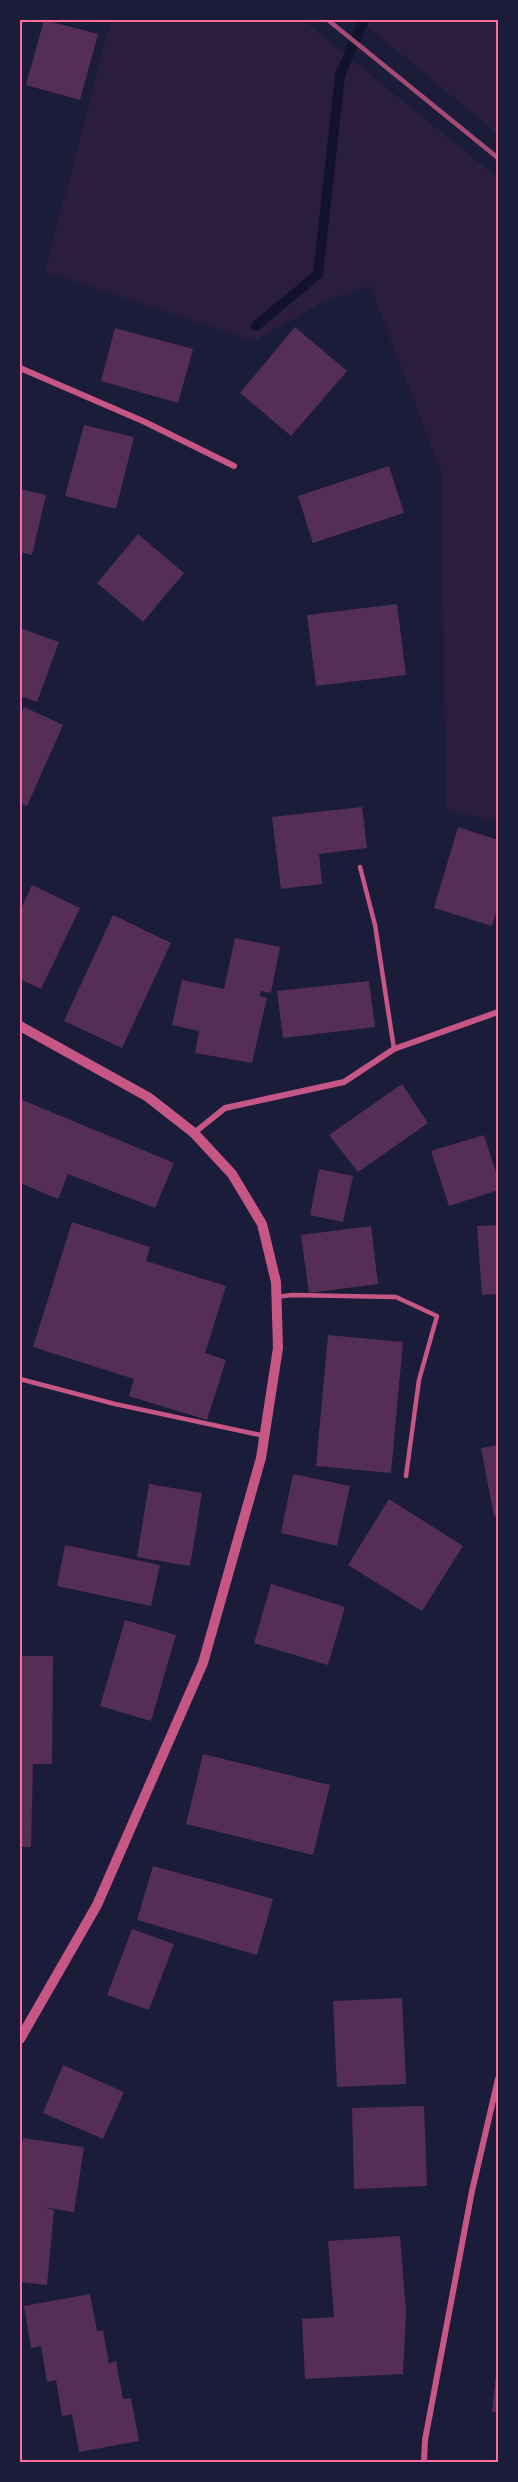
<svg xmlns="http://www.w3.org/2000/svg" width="518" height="2482" viewBox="0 0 518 2482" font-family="Mulish,sans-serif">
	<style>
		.green { fill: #2a1e3b }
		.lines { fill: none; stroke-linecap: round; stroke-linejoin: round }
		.stream { stroke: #12122b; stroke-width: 10 }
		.building { fill: #542f53 }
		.service { stroke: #c65784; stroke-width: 4.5 }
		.minor { stroke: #c65784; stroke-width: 6 }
		.tertiary { stroke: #c65784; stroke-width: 10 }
		.rail { stroke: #a44b75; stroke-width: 4.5 }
		.neatline { fill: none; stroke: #ff6b9d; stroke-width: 2 }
	</style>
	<rect width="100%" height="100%" fill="#1b1b3a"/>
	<!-- green -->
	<g class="green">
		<polygon points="111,20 303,20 498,178 498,822 446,810 441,471 370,286 323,302 254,341 45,271"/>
		<polygon points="360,20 498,20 498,134"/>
	</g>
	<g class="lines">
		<!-- stream -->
		<polyline class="stream" points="256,326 318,274 340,75 364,20"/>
	</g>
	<!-- building -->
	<g class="building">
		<polygon points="44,20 98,34 80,100 26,85"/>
		<polygon points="295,327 347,371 291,436 240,393"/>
		<polygon points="115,328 193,349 178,403 101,381"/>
		<polygon points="84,425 134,437 116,509 65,496"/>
		<polygon points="389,466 404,513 313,543 298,496"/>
		<polygon points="20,489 46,495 32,555 20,552"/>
		<polygon points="138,534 184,573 143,622 97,583"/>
		<polygon points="397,604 406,675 316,686 307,615"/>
		<polygon points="20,628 59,642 37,702 20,696"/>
		<polygon points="24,707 63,725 27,806 20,803 20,717"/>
		<polygon points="362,807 367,848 319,854 322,884 281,889 272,817"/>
		<polygon points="458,827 498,840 498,906 492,926 434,908"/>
		<polygon points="32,885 80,908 41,989 20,979 20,911"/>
		<polygon points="113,915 171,943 122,1048 64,1021"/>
		<polygon points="235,938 280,947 271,993 261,991 260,996 267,998 252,1063 195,1053 199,1031 172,1025 182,980 224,989"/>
		<polygon points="369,981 375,1027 283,1038 277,991"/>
		<polygon points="402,1084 428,1123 358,1172 329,1135"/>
		<polygon points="20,1099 174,1163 155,1208 68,1174 58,1199 20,1183"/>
		<polygon points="484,1135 498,1179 498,1190 449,1206 431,1151"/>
		<polygon points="319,1169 353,1176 343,1222 310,1215"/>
		<polygon points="72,1222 150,1247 146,1261 226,1286 205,1353 226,1360 207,1420 129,1396 134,1379 33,1347"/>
		<polygon points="498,1225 498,1294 482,1295 477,1226"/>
		<polygon points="371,1226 378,1284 309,1293 301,1235"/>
		<polygon points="328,1335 403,1342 391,1473 316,1466"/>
		<polygon points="498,1445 498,1515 494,1516 481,1448"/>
		<polygon points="293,1474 350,1486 337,1546 281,1533"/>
		<polygon points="149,1484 202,1493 190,1566 137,1557"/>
		<polygon points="389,1499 463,1546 422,1611 348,1565"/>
		<polygon points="65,1545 160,1565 151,1606 57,1586"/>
		<polygon points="271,1584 345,1607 328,1665 254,1643"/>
		<polygon points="125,1620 176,1635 151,1721 100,1706"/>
		<polygon points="20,1656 53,1656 52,1764 33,1764 31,1847 20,1847"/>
		<polygon points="203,1754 330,1785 313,1855 186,1824"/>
		<polygon points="153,1866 273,1899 257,1955 137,1920"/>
		<polygon points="132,1929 174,1944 149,2010 107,1995"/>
		<polygon points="402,1998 406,2084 337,2087 333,2001"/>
		<polygon points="63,2065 124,2092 103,2139 43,2113"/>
		<polygon points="424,2106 427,2186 354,2189 352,2108"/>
		<polygon points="23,2138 84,2147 74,2212 41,2207 54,2210 47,2285 20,2282 20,2158"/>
		<polygon points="400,2236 406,2312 403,2374 305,2379 302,2319 334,2317 328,2241"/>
		<polygon points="90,2294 97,2331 103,2330 109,2364 116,2361 123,2399 131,2398 139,2441 79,2452 72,2414 62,2416 56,2380 47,2382 41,2346 31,2348 24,2306"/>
		<polygon points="497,2364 498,2364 498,2412 492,2412"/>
	</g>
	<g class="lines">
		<!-- service -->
		<g class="service">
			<polyline points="360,867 375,925 394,1049"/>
			<polyline points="276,1297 292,1295 396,1297 437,1316 419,1380 406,1476"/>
			<polyline points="20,1381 20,1379 115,1404 265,1436"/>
		</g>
		<!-- minor -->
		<g class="minor">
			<polyline points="20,368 145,422 234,466"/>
			<polyline points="194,1133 225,1108 344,1082 394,1049 498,1012"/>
			<polyline points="424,2462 425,2440 472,2191 498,2079"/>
		</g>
		<!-- tertiary -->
		<polyline class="tertiary" points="20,1026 148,1097 194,1133 232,1174 262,1224 276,1282 278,1348 261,1458 203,1663 97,1905 20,2039"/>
		<!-- rail -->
		<polyline class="rail" points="328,20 498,158"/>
	</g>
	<!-- border -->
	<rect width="518" height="2482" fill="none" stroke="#1b1b3a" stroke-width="42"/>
	<rect x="21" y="21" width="476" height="2440" class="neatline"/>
</svg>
